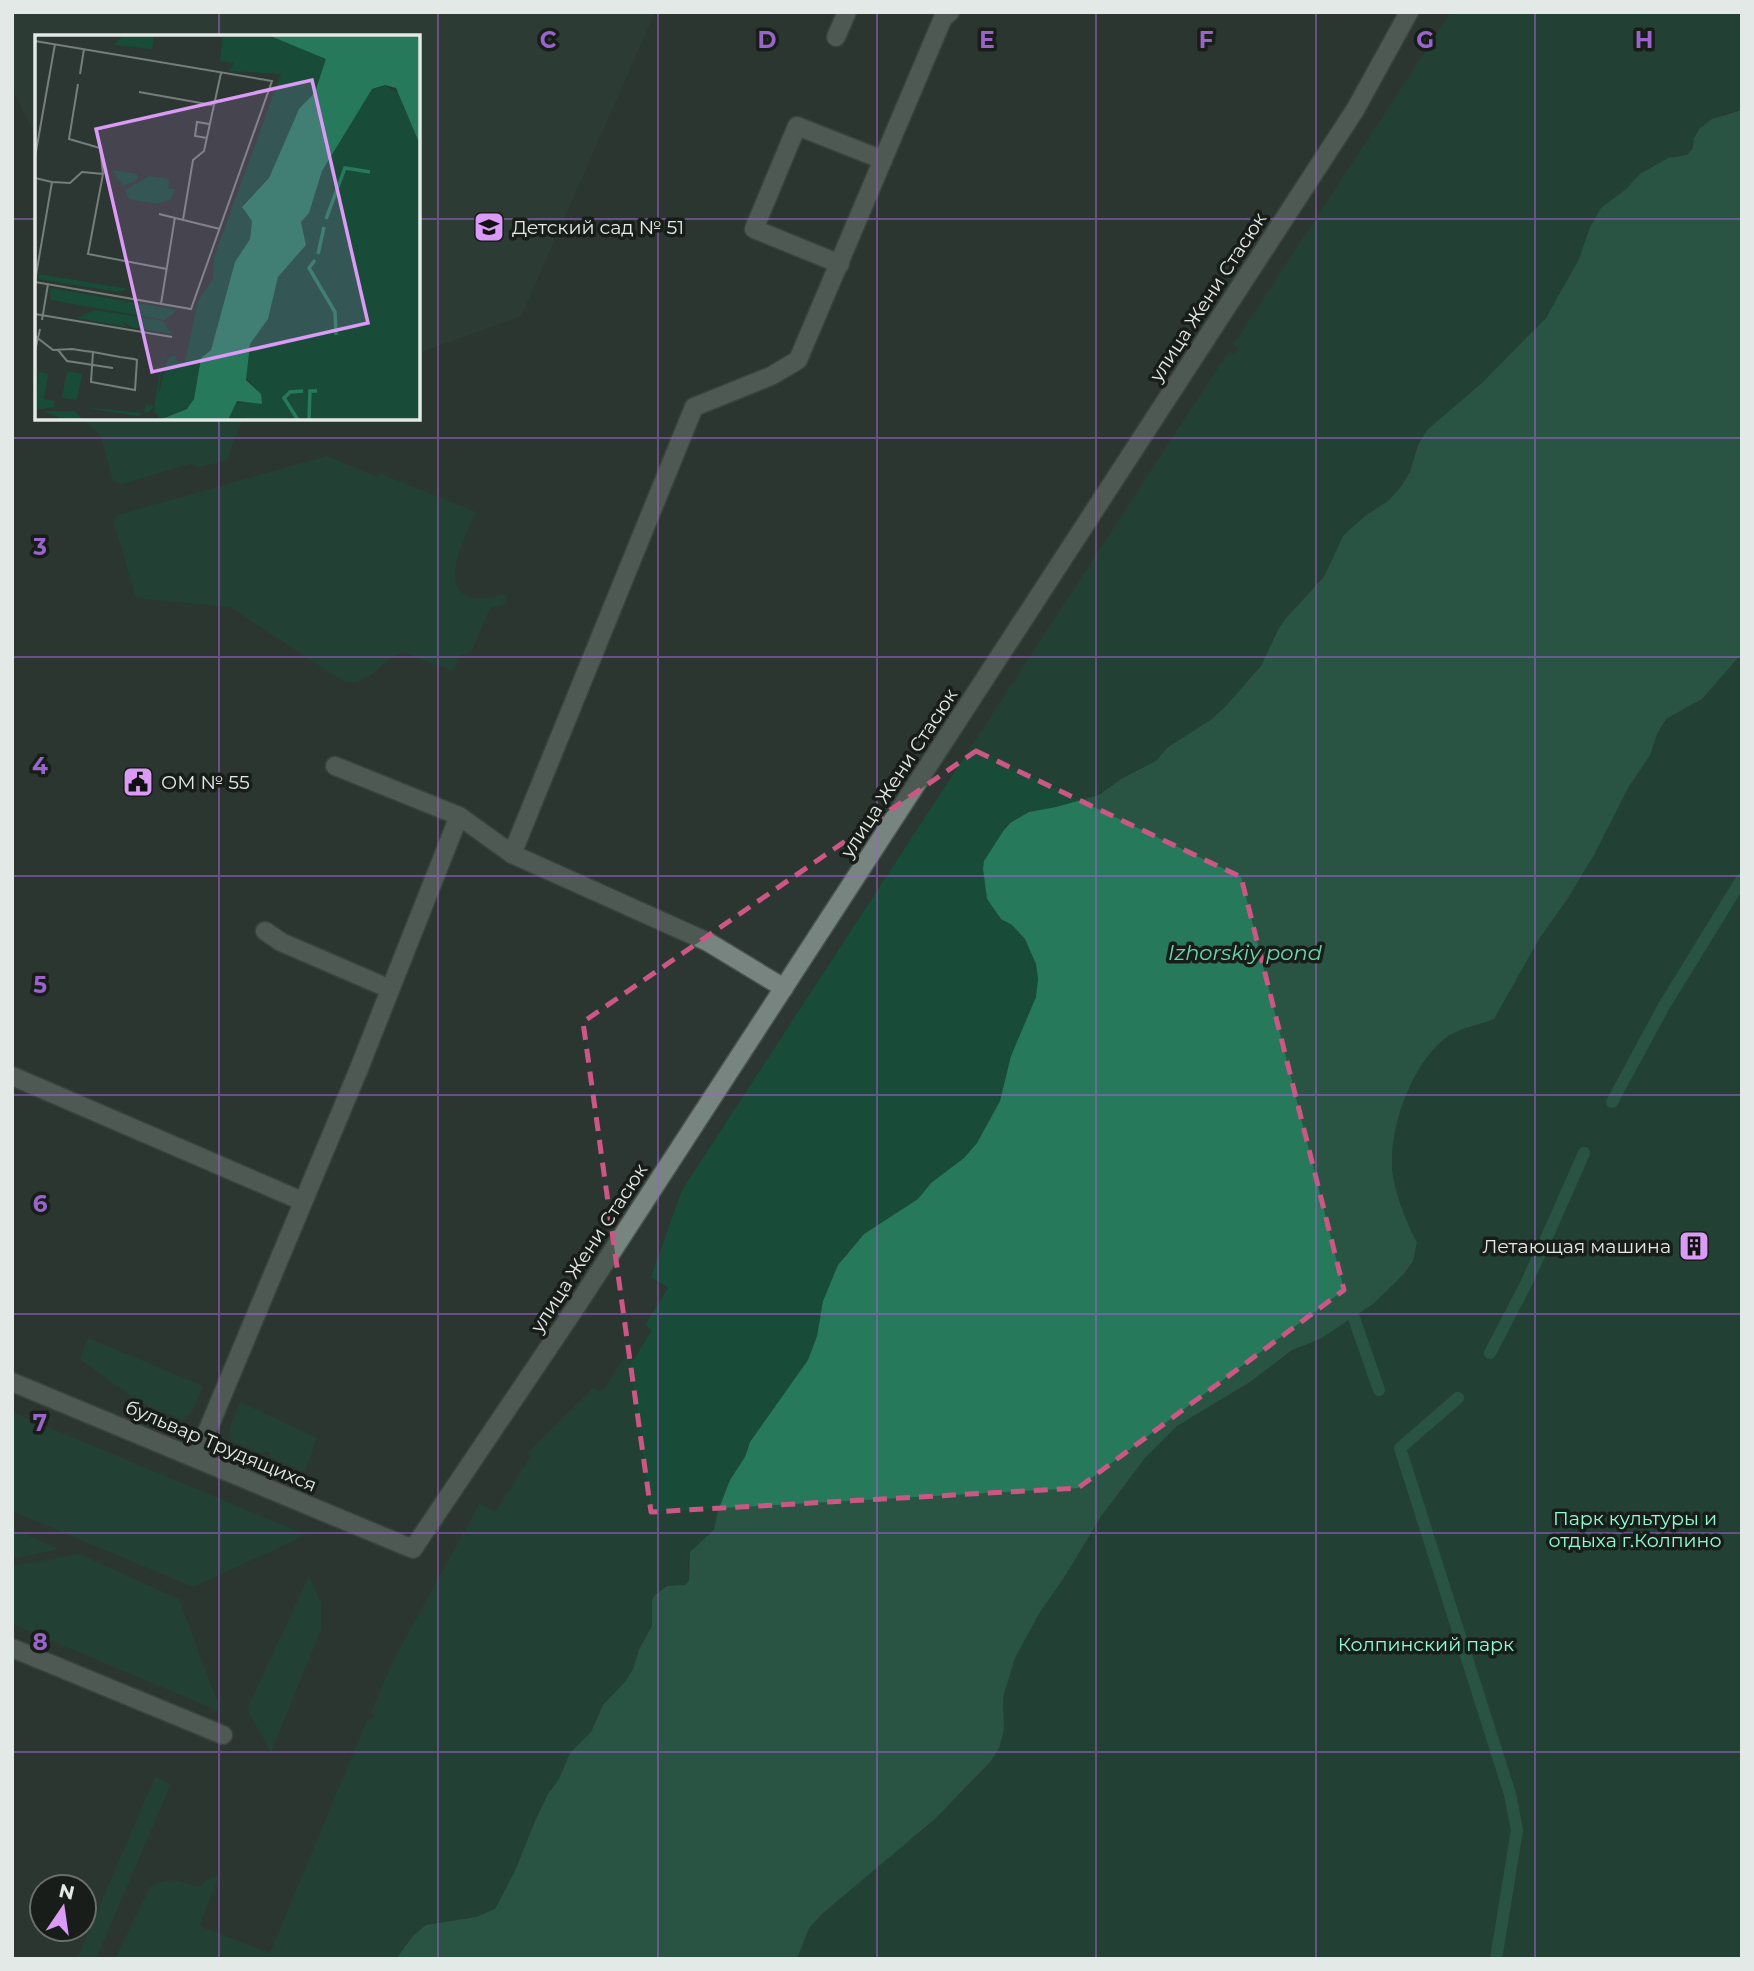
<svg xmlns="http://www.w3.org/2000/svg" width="1754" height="1971" viewBox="0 0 1754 1971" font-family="Montserrat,sans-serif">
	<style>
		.built { fill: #30423a }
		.green { fill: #184c39 }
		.water { fill: #27795c }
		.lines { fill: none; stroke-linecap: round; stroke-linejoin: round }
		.stream { stroke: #27795c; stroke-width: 12 }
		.minor-casing { stroke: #4a534e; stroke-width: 21 }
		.minor { stroke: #78847f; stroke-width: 18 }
		.marked { fill: none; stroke: #cc5785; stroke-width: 5; stroke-dasharray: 14 9; stroke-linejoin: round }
		.grid { fill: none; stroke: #9a65cb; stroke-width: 2; stroke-opacity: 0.55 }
		.labels { text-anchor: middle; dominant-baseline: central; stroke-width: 7; stroke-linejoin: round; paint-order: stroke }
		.poi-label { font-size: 19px; fill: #e2e9e6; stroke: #181d1a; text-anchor: start }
		.street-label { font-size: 19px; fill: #e2e9e6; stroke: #181d1a }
		.park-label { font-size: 19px; fill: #8dfdcf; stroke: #181d1a }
		.water-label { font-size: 21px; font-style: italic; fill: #68d9ad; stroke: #181d1a }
		.inset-river { fill: none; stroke: #27795c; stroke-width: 3.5 }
		.inset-road { fill: none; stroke: #757e7a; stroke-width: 2 }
		.view { fill: #da9af6; fill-opacity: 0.15; stroke: #da9af6; stroke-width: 3.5 }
		.inset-edge { fill: none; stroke: #e2e9e6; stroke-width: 3.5 }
		.grid-label { font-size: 23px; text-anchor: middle; font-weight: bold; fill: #9a65cb; stroke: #181d1a; stroke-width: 7; stroke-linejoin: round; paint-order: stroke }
	</style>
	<rect width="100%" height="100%" fill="#2c3632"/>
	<!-- built -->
	<polygon class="built" points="12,12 655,12 521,316 418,353 418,37 37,37 37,138 12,89"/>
	<!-- green -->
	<g class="green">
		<path d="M1451 12H1742V110L1723 114 1694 138 1693 148 1687 155 1668 159 1640 174 1625 190 1601 208 1590 227 1579 259 1546 318 1482 383 1427 430 1418 445 1410 472 1400 488 1388 501 1365 516 1343 536 1324 577 1287 617 1279 628 1261 666 1225 707 1212 719 1167 748 1156 761 1121 779 1099 795 1056 807 1029 812 1009 823 1004 830 983 869 987 899 1001 919 1012 925 1025 939 1036 964 1038 979 1036 997 1007 1072 1000 1101 977 1143 964 1158 931 1183 918 1199 864 1234 842 1259 823 1301 817 1336 808 1360 750 1442 745 1457 730 1480 718 1511 714 1530 703 1542 693 1547 688 1565 689 1581 685 1585 667 1586 655 1595 652 1600V1626L639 1650 633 1669 625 1682 603 1705 591 1732 570 1753 559 1779 551 1789 535 1821 515 1871 494 1909 476 1917 426 1925 413 1936 396 1959H115L150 1887C168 1876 180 1880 198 1887L213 1876 218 1878 199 1926 270 1953 367 1720 372 1721 374 1715 371 1712 394 1659 480 1503 495 1512 531 1456 527 1453 593 1388 602 1392 625 1356 633 1361 652 1330 645 1325 668 1288 651 1277 682 1190 1229 351 1234 354 1238 348 1233 345Z"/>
		<polygon points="79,418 242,418 242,421 227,460 197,468 193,463 122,484 113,481 102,440 97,431"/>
		<path d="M327 456 377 477 381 474 476 512C468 532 435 589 473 598 483 600 496 596 506 594L507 604 490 608 471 653 459 655 453 671 405 653 399 654C377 663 370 687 343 681L230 607 136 598 114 522 117 515Z"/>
		<path d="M1742 653V1959H797L809 1928 823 1913 936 1818 969 1784 1004 1730 1003 1697 1015 1658 1040 1612 1067 1573 1102 1515 1145 1458 1177 1426 1250 1382 1292 1350 1320 1339 1373 1304 1403 1275 1413 1261 1417 1242C1406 1223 1393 1188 1392 1166 1390 1125 1412 1064 1444 1039 1456 1029 1479 1025 1494 1019L1539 939 1568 898 1594 855 1628 788 1650 755 1657 734 1667 719 1702 699Z"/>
		<polygon points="88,1338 203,1386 192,1412 183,1420 139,1402 80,1359"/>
		<polygon points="240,1402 317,1438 305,1472 269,1457 271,1453 265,1450 263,1454 229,1440 230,1427"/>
		<polygon points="12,1412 306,1535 193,1587 12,1511"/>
		<polygon points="12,1529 59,1549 12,1559"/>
		<polygon points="79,1554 179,1599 221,1712 12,1624 12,1566"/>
		<polygon points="309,1576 321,1603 321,1630 271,1752 247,1709"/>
		<polygon points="155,1777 171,1784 96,1959 77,1959"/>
	</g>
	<!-- water -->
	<path class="water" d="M1742 110V653L1702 699 1666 719 1657 734 1650 755 1628 788 1594 855 1568 898 1539 939 1494 1019C1479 1025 1456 1029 1444 1039 1412 1065 1390 1125 1392 1166 1393 1188 1406 1223 1417 1242L1413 1261 1403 1275 1373 1304 1320 1339 1292 1350 1250 1382 1177 1426 1145 1458 1102 1515 1067 1573 1040 1612 1015 1658 1003 1697 1004 1730 999 1748 990 1762 936 1818 823 1913 809 1928 797 1959H396L413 1936 426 1925 476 1917 495 1909 515 1871 535 1821 548 1794 559 1779 570 1753 591 1732 603 1705 625 1682 633 1669 639 1650 652 1626V1600L655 1595 667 1586 685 1585 689 1581 690 1552 714 1530 718 1511 730 1480 745 1457 750 1442 808 1360 817 1336 823 1301 838 1265 864 1234 918 1199 931 1183 964 1158 977 1143 1000 1101 1011 1056 1036 997 1038 979 1036 964 1025 939 1012 925 1001 919 987 899 983 869 984 861 1004 830 1010 823 1029 812 1056 807 1099 795 1121 779 1156 761 1167 748 1212 719 1225 707 1261 666 1279 628 1287 617 1324 577 1343 536 1365 516 1388 501 1400 488 1410 472 1418 445 1427 430 1482 383 1546 318 1579 259 1590 227 1601 208 1625 190 1640 174 1668 158 1687 155 1693 148 1694 138 1700 128 1712 119Z"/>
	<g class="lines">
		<!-- stream -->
		<g class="stream">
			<polyline points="1612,1102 1664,1006 1742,879"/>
			<polyline points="1354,1318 1379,1390"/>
			<polyline points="1490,1353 1527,1282 1584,1153"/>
			<polyline points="1458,1398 1400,1448 1510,1794 1517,1830 1496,1959"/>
		</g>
		<!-- minor casing -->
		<g class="minor-casing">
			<g id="minor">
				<polyline points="836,37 847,12"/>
				<polyline points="840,264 754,229 797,126 883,160"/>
				<polyline points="335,766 459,816 512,854 708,942 784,988"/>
				<polyline points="512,854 694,407 771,376 798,360 943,18 950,12"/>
				<polyline points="265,931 281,942 390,989"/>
				<polyline points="12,1076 302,1201"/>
				<polyline points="12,1382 413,1549 578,1304 1355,110 1409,12"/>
				<polyline points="196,1458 358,1071 459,816"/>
				<polyline points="12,1648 223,1735"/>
			</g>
		</g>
		<!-- minor -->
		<use href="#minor" class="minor"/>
	</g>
	<!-- marked area -->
	<path d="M0 0H1754V1971H0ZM976 751 1241 877 1344 1290 1078 1488 651 1512 583 1022Z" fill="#2c3632" fill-opacity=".55" fill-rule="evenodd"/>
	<path class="marked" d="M976 751 1241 877 1344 1290 1078 1488 651 1512 583 1022Z"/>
	<!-- grid -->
	<path class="grid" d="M219 12V37M438 12V1959M658 12V1959M877 12V1959M1096 12V1959M1316 12V1959M1535 12V1959M12 219H37M418 219H1742M219 418V1959M12 438H1742M12 657H1742M12 876H1742M12 1095H1742M12 1314H1742M12 1533H1742M12 1752H1742"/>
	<!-- icons -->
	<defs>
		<g id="school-square" transform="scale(1.575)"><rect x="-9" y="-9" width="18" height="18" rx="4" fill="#da9af6" stroke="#181d1a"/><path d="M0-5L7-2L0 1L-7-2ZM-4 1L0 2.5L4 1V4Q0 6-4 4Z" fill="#111"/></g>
		<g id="civic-square" transform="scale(1.575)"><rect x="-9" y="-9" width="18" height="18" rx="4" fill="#da9af6" stroke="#181d1a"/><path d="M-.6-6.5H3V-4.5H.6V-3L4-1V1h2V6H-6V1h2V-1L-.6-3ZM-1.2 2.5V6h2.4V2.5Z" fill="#111"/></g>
		<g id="building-square" transform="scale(1.575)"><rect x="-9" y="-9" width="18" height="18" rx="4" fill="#da9af6" stroke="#181d1a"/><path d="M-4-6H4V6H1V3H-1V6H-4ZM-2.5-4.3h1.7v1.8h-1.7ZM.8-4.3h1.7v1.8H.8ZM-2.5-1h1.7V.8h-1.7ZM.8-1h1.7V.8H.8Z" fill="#111"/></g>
	</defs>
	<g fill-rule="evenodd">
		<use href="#school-square" x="489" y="227"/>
		<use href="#civic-square" x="138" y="782"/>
		<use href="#building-square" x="1694" y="1246"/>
	</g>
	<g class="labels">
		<!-- poi labels -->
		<g class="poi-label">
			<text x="512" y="227">Детский сад № 51</text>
			<text x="161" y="782">ОМ № 55</text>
			<text x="1671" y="1246" text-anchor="end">Летающая машина</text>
		</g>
		<!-- street labels -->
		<g class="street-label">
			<text transform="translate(1208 297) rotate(-57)">улица Жени Стасюк</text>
			<text transform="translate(899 773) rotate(-57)">улица Жени Стасюк</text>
			<text transform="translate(589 1248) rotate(-57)">улица Жени Стасюк</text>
			<text transform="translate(221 1446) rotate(23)">бульвар Трудящихся</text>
		</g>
		<!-- park labels -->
		<g class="park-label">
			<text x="1635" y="1518">Парк культуры и<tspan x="1635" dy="22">отдыха г.Колпино</tspan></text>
			<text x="1426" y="1644">Колпинский парк</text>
		</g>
		<!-- water labels -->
		<g class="water-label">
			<text x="1245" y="952">Izhorskiy pond</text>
		</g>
	</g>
	<!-- overview -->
	<g transform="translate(35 35)">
		<rect width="385" height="385" fill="#2c3632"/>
		<path d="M88 0H119L117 14 79 10ZM188 0H234L292 24 280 57 264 75 234 143 207 171 217 186 215 204 200 227 176 315 166 323 159 364 153 373 125 384 119 376 133 323 141 320 140 326 150 327 163 266 178 244 179 222 246 39 194 36 199 28 185 26ZM350 50 363 58 385 111V385H193L198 368 212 367 223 356 211 343 215 309 233 284 243 242 271 210 266 187 274 177 287 136 336 55ZM77 135 102 139V145L88 151ZM114 141 134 144 133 153 140 154 136 164 122 169 94 164 90 155ZM4 239 94 254 83 257 3 244ZM15 253 142 275 130 285 16 265ZM60 275 128 286 137 299 96 292 87 286 91 292 42 283ZM130 309 122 369 115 376 102 381 48 372 109 378 111 370 119 371ZM32 336 47 339 42 365 27 363ZM4 337 13 339 9 364 20 366 19 372 0 375ZM8 376H40L48 385H30Z" fill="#184c39"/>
		<path d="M233 0H385V110L361 53 350 50 337 54 287 136 274 178 266 187 271 210 243 242 233 284 215 309 211 345 226 359 227 369 202 366 193 385H124L152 374 159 364 166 323 176 315 200 227 215 204 217 186 207 172 234 143 264 74 280 57 291 24Z" fill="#27795c"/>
		<path class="inset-river" d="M291 184 310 133 335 137M283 219 289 192M280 225 274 233 300 277 301 300M263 385 249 363 255 357 268 356M274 385 275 356H282"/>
		<path class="inset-road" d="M0 6 237 46 156 274 0 247M45 39 49 14M43 49 34 104 65 113 68 139M104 57 177 70M172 103 160 101 162 87 174 89M0 122 20 9M0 143 17 147 0 246M17 147 35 148 47 137 68 139 53 219 132 234M124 179 185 194M148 185 158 125 169 116 186 38M126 269 140 182M0 279 137 302M7 285 13 249M0 301 18 315 37 314 50 316 58 317 85 322 99 324 102 325 100 355 56 347 58 317M23 315 32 326 78 333M0 316 5 294"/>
		<path class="view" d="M277 45 333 288 117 337 61 94Z"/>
		<rect width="385" height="385" class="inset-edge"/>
	</g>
	<g class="grid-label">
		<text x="548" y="48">C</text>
		<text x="767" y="48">D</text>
		<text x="987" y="48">E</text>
		<text x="1206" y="48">F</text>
		<text x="1425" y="48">G</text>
		<text x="1644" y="48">H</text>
		<text x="40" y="555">3</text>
		<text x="40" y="774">4</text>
		<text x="40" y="993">5</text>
		<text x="40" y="1212">6</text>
		<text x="40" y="1431">7</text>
		<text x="40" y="1650">8</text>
	</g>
	<!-- border -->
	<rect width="1754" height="1971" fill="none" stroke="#e2e9e6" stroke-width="28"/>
	<!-- north arrow -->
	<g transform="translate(63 1908) rotate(13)"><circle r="33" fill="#181d1a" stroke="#696f6c" stroke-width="2"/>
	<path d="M0-5L12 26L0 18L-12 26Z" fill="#da9af6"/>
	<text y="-10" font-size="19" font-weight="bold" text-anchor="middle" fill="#e2e9e6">N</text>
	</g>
</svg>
